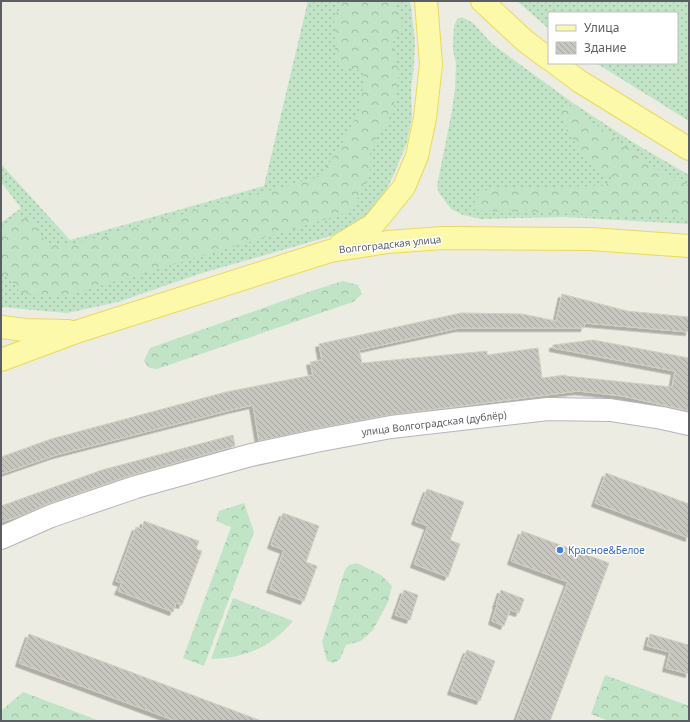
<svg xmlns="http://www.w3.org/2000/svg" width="690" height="722" viewBox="0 0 690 722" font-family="'Noto Sans',sans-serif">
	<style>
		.grass { fill: url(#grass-dots) }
		.forest { fill: url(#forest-crowns) }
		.building { fill: url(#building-back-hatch); stroke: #d2cfc2; filter: url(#shadow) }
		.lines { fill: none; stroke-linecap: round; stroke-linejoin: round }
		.minor-casing { stroke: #b4b5ba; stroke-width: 24 }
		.major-casing { stroke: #ebd85e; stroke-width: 24 }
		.minor { stroke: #fff; stroke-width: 22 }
		.major { stroke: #fcfaaa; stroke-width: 22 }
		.shop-dot { fill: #3f7fe0; stroke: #fff; stroke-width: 1.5 }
		.labels { text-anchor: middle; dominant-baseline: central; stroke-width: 3; stroke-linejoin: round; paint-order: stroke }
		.street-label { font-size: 10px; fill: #5b5e63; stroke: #fff }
		.shop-label { font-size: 10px; fill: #366cbe; stroke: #fff; text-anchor: start }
	</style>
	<defs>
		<pattern id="grass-dots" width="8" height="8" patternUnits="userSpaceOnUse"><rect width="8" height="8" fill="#c0e4c5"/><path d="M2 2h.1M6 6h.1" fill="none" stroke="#9fbca4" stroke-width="1.8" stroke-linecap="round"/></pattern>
		<pattern id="forest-crowns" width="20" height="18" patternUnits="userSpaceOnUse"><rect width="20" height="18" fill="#c0e4c5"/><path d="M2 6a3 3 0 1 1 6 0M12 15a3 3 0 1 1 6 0" fill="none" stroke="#9fbca4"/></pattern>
		<pattern id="building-back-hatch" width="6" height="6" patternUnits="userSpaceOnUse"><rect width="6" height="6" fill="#c8c7bf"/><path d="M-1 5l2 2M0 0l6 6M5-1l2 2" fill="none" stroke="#a5a59f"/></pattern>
		<filter id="shadow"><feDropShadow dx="-3.5" dy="3.5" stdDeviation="0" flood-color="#0004"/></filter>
	</defs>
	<rect width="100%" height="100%" fill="#edece3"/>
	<!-- grass -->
	<g class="grass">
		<polygon points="308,1 409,1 411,6 415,42 414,66 411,88 412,117 407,142 395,172 382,199 364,218 338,234 199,274 118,302 67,313 1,307 1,223 21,208 1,182 1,164 70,240 264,186"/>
		<polygon points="517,1 689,1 689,121 596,63 677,63 677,13 549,13 549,29"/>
		<polygon points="462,17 473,23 492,44 573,103 634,143 689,175 689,224 565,217 481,219 463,215 451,209 439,193 437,186 452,111 455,89 456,63 453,50 454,26 457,19"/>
	</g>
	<!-- forest -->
	<g class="forest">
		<polygon points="343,1 395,1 403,28 392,44 399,73 393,112 372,146 370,153 371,168 364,188 350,212 67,296 25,294 19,292 16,286 6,277 1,277 1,227 17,216 32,220 46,243 66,246 315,178 326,168 349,132 360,108 364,78 363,73 356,69 343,69 338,65 335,52 334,15 339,10"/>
		<polygon points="566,103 663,173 682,181 689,186 689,218 469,210 483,191 492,189 594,186 605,185 613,178 594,169 568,133 561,113"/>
		<polygon points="343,281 358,285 362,294 353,302 157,369 149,368 144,361 150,348 311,291"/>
		<polygon points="244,503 254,532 204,666 183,658 231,527 216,521 219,511"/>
		<polygon points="357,563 381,575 392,586 388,602 373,630 361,641 346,645 340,659 334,663 327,661 322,642 345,570 349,565"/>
		<path d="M233 598 293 621C271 647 246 658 211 659Z"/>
		<polygon points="605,675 689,706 689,721 609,721 591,714"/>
		<polygon points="23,692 100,721 1,721 1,711"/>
	</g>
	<!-- building -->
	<g class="building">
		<polygon points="562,294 627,311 689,317 689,332 585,323 584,328 459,328 359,350 362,363 487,351 487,355 538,348 542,378 566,375 566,376 672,387 675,371 553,348 553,345 593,340 689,358 689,411 623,396 578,391 389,415 314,429 259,441 253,405 231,410 56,455 1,474 1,457 51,439 226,392 313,375 310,362 322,360 319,344 461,313 522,314 556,321"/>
		<polygon points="233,435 235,446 132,475 47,504 23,515 1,522 1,506 102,470"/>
		<polygon points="606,473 689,504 689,538 595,503"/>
		<polygon points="427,489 464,502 450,540 460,544 448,577 414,564 428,526 415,521"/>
		<polygon points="283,513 319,526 306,562 317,566 304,601 270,589 284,550 271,545"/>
		<polygon points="144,521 199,541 196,549 202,551 182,605 176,603 173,612 118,591 122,583 116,581 136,527 142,529"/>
		<polygon points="522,531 609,563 550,721 516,721 568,582 511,561"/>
		<polygon points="404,590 418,595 410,620 395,615"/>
		<polygon points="501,590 524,599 519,613 510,610 504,626 492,621 497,605 496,605"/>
		<polygon points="29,634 259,720 259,721 176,721 19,663"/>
		<polygon points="650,634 689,645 689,674 666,668 670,652 647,646"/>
		<polygon points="467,650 495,661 480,701 451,691"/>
	</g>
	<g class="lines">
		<!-- minor casing -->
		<g class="minor-casing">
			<polyline id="minor" points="1,538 51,516 136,487 251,455 316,441 391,427 548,409 610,410 662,418 689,424"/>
		</g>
		<!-- major casing -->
		<g class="major-casing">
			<g id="major">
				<polyline points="482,1 525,41 549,59"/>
				<polyline points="555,63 579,81 689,149"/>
				<polyline points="340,245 373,225 404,187 417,156 425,118 431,64 426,1"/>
				<polyline points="1,327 25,330 68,331"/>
				<polyline points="1,360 79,331 330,251 388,242 443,238 591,239 689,246"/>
			</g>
		</g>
		<!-- minor -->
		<use href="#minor" class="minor"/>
		<!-- major -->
		<use href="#major" class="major"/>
	</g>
	<!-- markers -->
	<circle class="shop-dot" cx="560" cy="550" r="4"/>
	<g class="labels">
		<!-- street labels -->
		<g class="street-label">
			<text transform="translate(390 244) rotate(-6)">Волгоградская улица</text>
			<text transform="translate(434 423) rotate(-7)">улица Волгоградская (дублёр)</text>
		</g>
		<!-- shop labels -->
		<g class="shop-label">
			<text x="568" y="550">Красное&amp;Белое</text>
		</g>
	</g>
	<!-- border -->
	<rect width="690" height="722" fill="none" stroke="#5b5e63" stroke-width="4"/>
	<!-- legend -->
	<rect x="548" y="12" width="130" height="52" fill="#ffffff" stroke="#bdbfc1"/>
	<rect x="556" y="25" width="20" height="6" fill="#fcfaaa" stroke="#bdbfc1"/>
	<text x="584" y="32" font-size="12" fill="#5b5e63">Улица</text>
	<rect x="556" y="42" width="20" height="12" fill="url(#building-back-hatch)" stroke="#bdbfc1"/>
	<text x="584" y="52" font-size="12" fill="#5b5e63">Здание</text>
</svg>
